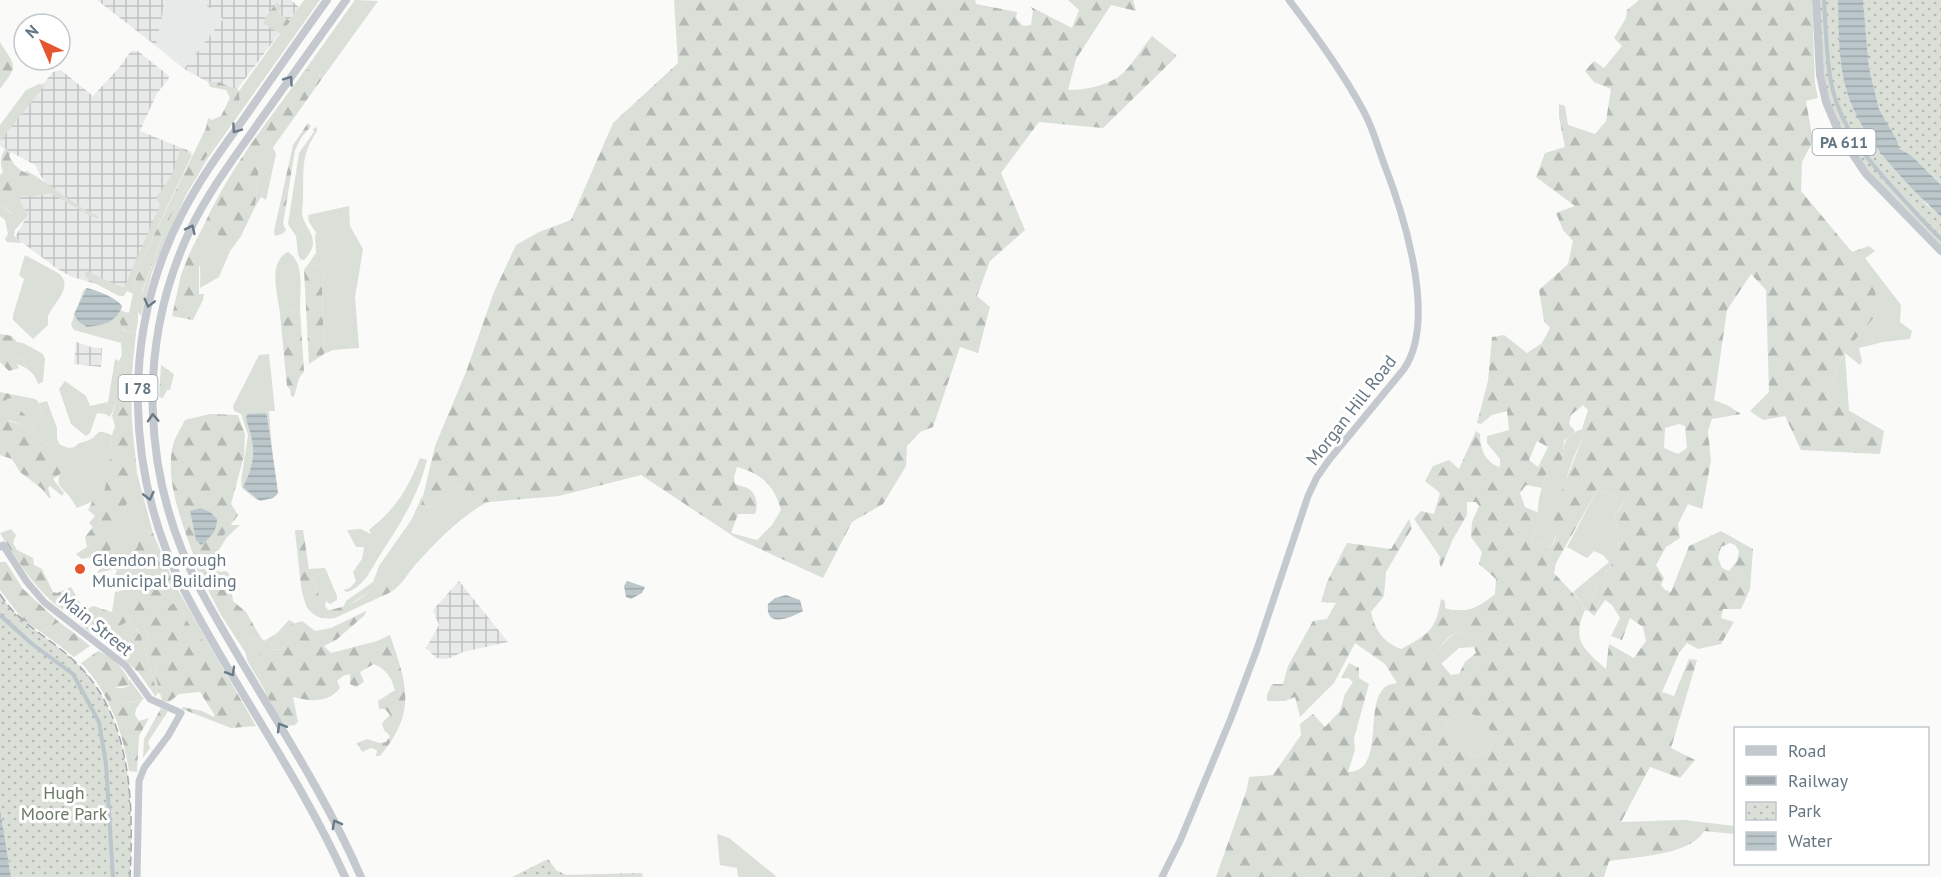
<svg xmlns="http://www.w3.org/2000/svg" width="1941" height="877" viewBox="0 0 1941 877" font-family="'PT Sans',sans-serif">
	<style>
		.built { fill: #e8e9e9 }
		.industrial { fill: url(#industrial-grid) }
		.green { fill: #dadfd7 }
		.forest { fill: url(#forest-firs); fill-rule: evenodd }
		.park { fill: url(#park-dots) }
		.water { fill: url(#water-rules) }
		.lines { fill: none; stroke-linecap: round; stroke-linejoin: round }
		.canal { stroke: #bbc7cb; stroke-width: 4 }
		.secondary { stroke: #c3c9ce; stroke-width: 7 }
		.trunk { stroke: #c3c9ce; stroke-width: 8 }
		.motorway { stroke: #c3c9ce; stroke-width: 8 }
		.rail { stroke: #a2aab0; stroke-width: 1.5; stroke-dasharray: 9 4.5; stroke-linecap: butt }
		.oneway { stroke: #6a7a87 }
		.poi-dot { fill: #e4572e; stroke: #fff; stroke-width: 2 }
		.labels { text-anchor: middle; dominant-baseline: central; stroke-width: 6; stroke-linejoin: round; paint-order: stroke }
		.shield { fill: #fff; stroke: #939fa8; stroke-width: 1.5 }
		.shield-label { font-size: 16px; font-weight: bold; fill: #657683 }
		.street-label { font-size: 18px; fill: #657683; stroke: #fff }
		.poi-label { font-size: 18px; fill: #657683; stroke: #fff; text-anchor: start }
		.park-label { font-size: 18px; fill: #687a64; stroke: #fff }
	</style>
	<defs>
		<pattern id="industrial-grid" width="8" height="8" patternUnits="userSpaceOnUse" patternTransform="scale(1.5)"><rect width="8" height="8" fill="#e8e9e9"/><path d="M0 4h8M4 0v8" fill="none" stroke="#c0c1c2"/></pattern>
		<pattern id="forest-firs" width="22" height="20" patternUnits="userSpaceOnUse" patternTransform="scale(1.5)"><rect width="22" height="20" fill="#dadfd7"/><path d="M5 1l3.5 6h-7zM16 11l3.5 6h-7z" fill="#b4b9b4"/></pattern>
		<pattern id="park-dots" width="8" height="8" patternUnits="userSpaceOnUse" patternTransform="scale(1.5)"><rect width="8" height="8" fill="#dadfd7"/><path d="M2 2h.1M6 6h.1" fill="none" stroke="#b4b9b4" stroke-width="1.8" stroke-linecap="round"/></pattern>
		<pattern id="water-rules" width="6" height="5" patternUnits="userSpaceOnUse" patternTransform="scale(1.5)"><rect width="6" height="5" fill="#bbc7cb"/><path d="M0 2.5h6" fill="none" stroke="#9ca6aa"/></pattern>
	</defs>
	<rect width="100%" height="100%" fill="#fafaf8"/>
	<!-- built -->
	<polygon class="built" points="165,0 200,0 223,19 184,69 156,46"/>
	<!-- industrial -->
	<g class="industrial">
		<polygon points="97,0 165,0 156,46"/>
		<polygon points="200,0 291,0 299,7 233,95 219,82 208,82 184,69 223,19"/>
		<polygon points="131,51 138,51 169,76 168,80 157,93 140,131 192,152 150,231 129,288 122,291 72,277 56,268 15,237 27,216 18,202 22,194 46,185 35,165 0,146 0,135 53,72 61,70 93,96 118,69"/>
		<polygon points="76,342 91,347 102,348 101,367 74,364"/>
		<polygon points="459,581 508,642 463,652 447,659 436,658 426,648 439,625 433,610"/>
	</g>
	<!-- green -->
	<g class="green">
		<path d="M304 0H320L208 158 186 195 152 272 141 316 138 312V320L129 312 133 294 127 291 124 296H119L89 280 85 276 86 271 124 288 160 205 156 197C168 184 177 167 180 149L192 155 139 266 134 287 142 293 167 224 180 197 240 105 239 91Z"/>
		<polygon points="355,0 378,1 321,80 317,68 305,70"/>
		<polygon points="39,84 45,85 0,141 0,125 26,90"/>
		<path d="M317 127V131C300 157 304 169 303 199 303 203 302 208 302 213 303 229 325 238 304 260L300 259 298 254 296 236 288 224 299 153 314 132 313 129Z"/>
		<polygon points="273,147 276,154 266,200 261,197 255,207 259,167"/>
		<path d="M27 171C52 185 72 205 98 216L99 218 92 217 51 193 29 197 22 195 20 202 28 215 15 230 14 236 22 243 7 242 5 239 8 234 5 220 0 216V204L12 214 9 197 13 188H28L38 179 21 172Z"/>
		<polygon points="349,206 350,226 363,249 355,297 359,348 333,350 324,354 322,288 324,270 309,263 316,253 315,234 317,234 309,222 308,215"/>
		<path d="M205 223 210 224 230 251 219 277 200 288C200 273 203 260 190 252Z"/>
		<path d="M288 252C305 262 300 291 300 309L280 314C278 295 267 262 288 252Z"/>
		<path d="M25 255 58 273C75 286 54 302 48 316 48 316 48 324 48 325L33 339 13 320V315L24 279 19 275Z"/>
		<polygon points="1865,258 1901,305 1900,322 1912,331 1910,339 1883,342 1859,348 1862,361 1860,365 1845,353 1849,411 1826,397 1844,353 1876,315 1860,261"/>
		<path d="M86 288C97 291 115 296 122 306L121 310 127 313 121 315 123 331 136 333 133 362 122 355 121 343 74 330 71 325 83 291Z"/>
		<path d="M23 343 43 354 45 359 43 382 38 384C35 373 28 368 17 364Z"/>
		<polygon points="269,354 275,411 269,411 272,448 278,493 276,496 257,500 242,488 241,481 248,435 241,414 234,411 233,406 259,355"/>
		<path d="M115 359 119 361C117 379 119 401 110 417L105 414 97 413 90 433 86 436 71 424 59 389 65 381 86 396 90 406 108 402Z"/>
		<path d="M18 397 31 403 43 416 39 403 47 401 57 428V438L59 444 68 448 75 447C80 441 82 443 89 440 102 434 93 428 112 435 111 447 110 493 99 499 92 502 84 505 77 508 63 481 48 492 69 456L66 453H60L36 437 32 422 16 411 26 423 23 425 6 419 2 408 7 399Z"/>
		<path d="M1587 428C1579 445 1571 462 1566 480 1561 502 1562 529 1550 548L1531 539 1536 529 1539 498 1547 470 1562 461C1564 441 1565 433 1587 428Z"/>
		<path d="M420 458 427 460C418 497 400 524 380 555 371 569 364 587 347 592L343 590 350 588 356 581 353 572 362 559 364 547H356L347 530 361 529 371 534 369 530C396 508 407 491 420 458Z"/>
		<polygon points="137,473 153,533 144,530 133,534 138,546 134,551 118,561 132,570 131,573 114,569 97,573 101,568 98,561 109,553 116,536"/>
		<path d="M458 485 475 498 477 502H487C459 518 438 540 416 564 407 574 402 585 391 592L395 581 381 580 373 590 343 608 346 601 373 582 379 566 412 519 423 494 421 505 431 507Z"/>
		<polygon points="1597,490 1616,497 1624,502 1615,515 1619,535 1618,554 1597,587 1589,611 1585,610 1582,603 1573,592 1609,562 1603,555 1594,551 1587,558 1567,547"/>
		<polygon points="230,525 240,525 227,537 212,561 214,568 204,570 243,629 252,639 261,638 264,641 277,633 289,620 295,623 290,625 301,636 283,649 270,650 259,674 267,694 248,662 245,652 221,615 194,563 201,562"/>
		<polygon points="326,570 337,596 337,600 330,604 319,596 313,579"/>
		<polygon points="126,579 133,582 136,589 174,590 174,583 210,646 194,633 179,606 175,603 149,621 143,627 151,642 151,655 157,666 155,673 162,694 157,693 141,636 136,628 110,646 98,637 131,620 123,615 112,612 115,592 124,590 123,584"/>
		<polygon points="82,606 85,609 94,606 102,609 88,631 67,612"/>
		<polygon points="59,622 74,633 60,646 41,632"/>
		<polygon points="1460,631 1474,647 1459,648 1441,664 1433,654 1451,636"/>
		<polygon points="129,679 144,699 127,703 118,702 113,688 123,688 129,686"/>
		<path d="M1462 711 1480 717 1495 737 1489 751 1478 758C1460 751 1455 738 1446 722Z"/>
		<polygon points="717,834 729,838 777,877 738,877 737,868 720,865"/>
	</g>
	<!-- forest -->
	<g class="forest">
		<path d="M674 0H975L976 4 1017 12 1016 18 1023 26 1031 25 1033 11 1031 7 1072 28 1079 10 1068 0H1133L1136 11 1111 5 1076 59 1068 90C1085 90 1108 86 1122 74 1133 64 1142 48 1152 36L1177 56 1103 128 1039 122 1001 173 1025 230 990 261 977 296 990 307 978 353 960 347 933 427 920 432 907 446 906 466 883 504 852 522 823 578 736 538 641 475 559 496 477 503 475 498 458 485 431 507 421 505 435 446 466 372 494 292 516 245 539 232 571 220 613 123 678 63ZM737 467C762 474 774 485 781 510L772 525 757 540 731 533 738 514H755C759 504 756 491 745 487 741 486 738 485 735 484L734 477Z"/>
		<path d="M1639 0H1812L1815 83 1818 98 1806 101 1813 141 1802 162 1801 191 1852 252 1869 246 1875 251 1860 262 1875 279 1876 315 1844 353 1826 397 1884 431 1880 454 1801 450 1785 416 1763 420 1750 411 1769 392 1766 290 1751 274 1727 310 1714 400 1727 405 1741 414 1712 419 1708 431 1711 461 1702 509 1688 504 1678 524 1680 538 1666 547 1656 565 1664 578 1661 585 1665 590 1671 592 1689 546 1721 531 1753 549 1750 589 1741 609H1723L1721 618 1734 622 1721 644 1698 649 1687 643 1679 653 1662 692 1674 696 1689 659 1697 660 1671 748 1695 760 1680 778 1650 767 1621 822 1683 820 1735 826V834L1704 831C1691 855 1635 857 1609 861L1604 877H1216L1247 789 1249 777 1273 775 1301 735 1300 724 1313 714 1325 727 1340 711 1345 694 1353 682 1348 678H1341L1349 663 1359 668V678L1369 684 1354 738 1355 750 1348 772C1388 771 1361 700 1388 685 1391 684 1394 684 1397 683L1385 664 1355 643 1334 683 1300 717 1295 697 1285 701H1267V695L1272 684H1283L1288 666 1313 621 1327 619 1336 603 1321 602 1327 582 1347 543 1391 549 1409 519 1412 528 1386 572 1384 596 1371 612C1375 630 1383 642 1401 649 1429 634 1436 630 1441 599L1445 601V608C1466 615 1479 607 1495 594L1496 579 1479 564 1482 552 1471 537 1472 522 1479 506 1476 502H1467V515L1453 539 1441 568 1439 561 1440 557 1414 519 1421 511 1434 514 1440 493 1425 481 1433 466 1449 460 1459 469 1476 431 1480 434C1480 449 1485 463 1500 467V459L1487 443V436L1509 430 1507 411 1492 415 1481 424 1477 423 1488 381 1492 337 1504 335 1527 353 1542 343 1550 328 1544 321 1539 290 1568 264 1573 241 1563 230 1556 213 1575 206 1536 177 1545 153 1565 147 1559 117V104L1565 106 1568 125 1595 134 1606 121 1611 89 1594 82 1585 71 1594 61 1604 68 1622 46 1614 38 1626 18 1627 10ZM1583 405 1588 410 1582 429H1586L1552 516C1557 529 1559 536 1550 548L1531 539 1536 529 1539 513 1525 507 1520 493 1526 485 1542 488 1547 470 1562 461 1564 441 1575 431 1569 424 1571 415ZM1679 424 1685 426 1687 448 1678 454 1664 448 1665 428ZM1537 441 1548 447 1538 467 1529 460ZM1597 490 1616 497 1624 503 1615 515 1619 535 1618 554 1597 587 1589 611 1594 616 1605 600 1612 605 1620 618 1611 636 1622 640 1630 618 1643 627 1646 641 1634 658 1609 644 1606 669C1584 649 1571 640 1585 610L1582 603 1554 573 1556 563ZM1730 543 1735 545 1739 551 1737 561 1729 571 1722 568 1718 558 1721 547ZM1460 631 1474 647 1476 653 1465 662 1459 674 1451 675 1433 654 1450 636ZM1462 711 1480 717 1495 737 1489 751 1478 758C1461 752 1455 738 1446 722Z"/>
		<polygon points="277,2 281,7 279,13 290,21 281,34 264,24 265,18"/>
		<path d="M0 42C16 68 19 64 0 89Z"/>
		<path d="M317 68 321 80 259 167 255 207 241 236 230 251 210 224 205 223C230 168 270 118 305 70Z"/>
		<polygon points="208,82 219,82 232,88 236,88 239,91 240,105 180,197 167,224 141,294 134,287 139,266 206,128 208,118 212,120 221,116 230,98 226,90 210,87"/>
		<polygon points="308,123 311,126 301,138 295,150 283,224 286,230 282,234 275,236 274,231 293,145"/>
		<path d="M5 149 11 152 9 156C16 170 25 173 38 179L28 188H13L9 197 15 211 13 214 0 204V175L3 172C0 164 0 157 5 149Z"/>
		<polygon points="190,252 197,257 199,261 199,294 204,294 203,300 193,320 172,316 181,275"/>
		<polygon points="309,263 324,270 322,288 324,354 309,364 304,270"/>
		<polygon points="300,309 304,372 299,378 294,397 291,396 290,389 287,386 280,314"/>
		<polygon points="129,312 138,320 136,333 124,331 119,320 121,315"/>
		<polygon points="0,334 12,336 17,342 23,343 17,364 19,368 9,371 0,362"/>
		<polygon points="122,355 133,362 131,388 132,423 137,473 116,536 109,553 101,558 96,556 82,559 76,554 87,547 85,537 93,527 89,523 95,516 88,510 93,500 100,498 104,492 109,471 112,435 115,426 112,416 115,405 119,361"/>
		<polygon points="161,365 174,374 170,390 167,390 163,398 159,397"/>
		<path d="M0 392 35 399 39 403 43 416 40 419C31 403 27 395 7 399L2 409 9 421 23 425 26 423 16 411 19 409 32 422 36 437 60 453H66L69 456 60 474 53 479 64 493 62 496 50 486 48 488 51 498H49L41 488 20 472 12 459 0 455Z"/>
		<path d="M210 414 238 415 245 434 244 456 231 504 238 515 210 554 201 562H196C184 528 164 481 173 445 175 437 181 428 185 420ZM190 511 217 519 196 539Z"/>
		<path d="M11 529 16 535 13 543 17 550 33 558 34 565 42 569 53 592 57 593 71 587 82 606 67 612C43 601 13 555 0 533Z"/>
		<polygon points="144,530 153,533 174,583 174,590 138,617 126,612 133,601 128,595 136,589 133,582 115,576 117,570 131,572 132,570 117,561 134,551 138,546 133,534"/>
		<path d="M295 530H303L309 569 325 568 326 570 313 579 319 596 326 601 325 606 328 610C348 608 368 596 381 580L391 578 395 581 391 592 335 618C302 623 302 592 299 568 298 555 296 543 295 530Z"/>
		<polygon points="0,562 6,562 23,589 59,622 41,632 23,620 0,590"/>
		<polygon points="214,568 220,572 226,571 229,574 233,601 246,612 261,638 252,639 243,630 238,632 233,630 212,585 211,579 203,570"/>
		<polygon points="175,602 179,606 194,633 210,646 256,726 231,728 182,709 183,707 202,711 214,717 214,714 200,692 179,694 169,702 162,701 155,673 157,666 151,655 151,642 143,627 149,621"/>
		<polygon points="102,609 123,615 131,620 98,637 88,631"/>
		<path d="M366 611 365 615 336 640 324 646 331 653 377 641 390 635C407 685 417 712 380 756H376L377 750 371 748 362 752 357 743 367 739 379 743 386 742 390 736 384 730 382 723 390 715 385 709H379L378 701 395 690C391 677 387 670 374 664L360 672 364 682 356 687 350 684V674L343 676 337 681 340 688C327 704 311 701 293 697L298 722 295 725 285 726C268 697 250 676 263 641H271V650L283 649 300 636 290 625 302 621 315 631 331 628Z"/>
		<polygon points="135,628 141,636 157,693 156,697 139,673 110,646"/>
		<polygon points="74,633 90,646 74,657 60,646"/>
		<path d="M98 651C111 656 128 671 130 685L113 688 118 702 127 703 142 700 136 709 135 715 139 721 149 718 139 736 137 772 129 771C123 732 109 692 81 663Z"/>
		<polygon points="161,708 168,711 148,742 150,748 143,758 144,739"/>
	</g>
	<!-- park -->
	<g class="park">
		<path d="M1819 0H1838L1841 62 1926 204 1941 217V246C1896 200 1839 154 1826 88 1820 59 1820 29 1819 0Z"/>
		<polygon points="1863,0 1941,0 1941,185 1912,156 1898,148 1898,142 1879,109 1869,68"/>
		<path d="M0 594C17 622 47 636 71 658 132 712 134 801 130 877H11L0 809Z"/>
		<polygon points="548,859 556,870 566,875 642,873 643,877 512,877"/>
	</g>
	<!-- water -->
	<g class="water">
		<path d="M1838 0H1863L1869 68 1879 109 1898 142V148L1912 156 1941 185V217C1906 183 1862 140 1847 92 1838 62 1839 31 1838 0Z"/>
		<path d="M87 288C98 291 115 297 122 306 116 323 103 325 87 327L78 321 74 314Z"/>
		<path d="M265 413 267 416 278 493 273 498 260 501 243 487C250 473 256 457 252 440 251 432 247 425 246 417L248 414Z"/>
		<path d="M201 508 210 512 217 519C217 531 210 538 201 545L196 540 190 511Z"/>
		<polygon points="627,581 645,587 642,593 631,599 626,597 624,586"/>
		<path d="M786 595 800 600 803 611C790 618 765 629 768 604L775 598Z"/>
		<polygon points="0,809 11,877 0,877"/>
	</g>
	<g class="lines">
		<!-- canal -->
		<g class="canal">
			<path d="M1824 0C1826 29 1826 59 1832 87 1842 132 1873 166 1903 199 1915 212 1927 226 1941 239"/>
			<polyline points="0,615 32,644 73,674 99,722 106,764 113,877"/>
		</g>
		<!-- secondary -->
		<g class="secondary">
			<polyline points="0,547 3,545 27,582 44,602 126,666 150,699 181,713 168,736 144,768 139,781 137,877"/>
			<path d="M1162 877 1180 841 1231 718 1257 649 1308 496 1317 477 1329 460 1404 369C1438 319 1403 212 1383 161 1377 144 1372 126 1363 110 1342 71 1315 34 1289 0"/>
		</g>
		<!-- trunk -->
		<polyline class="trunk" points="1816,0 1820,75 1826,102 1840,135 1866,174 1941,251"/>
		<!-- motorway -->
		<g class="motorway">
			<path d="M327 0C299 39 272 78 245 117 222 149 199 180 181 216 121 333 125 473 184 590 234 687 300 777 345 877"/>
			<path d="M346 0C316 42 287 83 257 125 234 158 209 191 191 228 136 343 141 477 200 589 252 686 317 776 361 877"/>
		</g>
		<!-- rail -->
		<path class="rail" d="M0 594C17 622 47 636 71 658 132 712 134 801 130 877"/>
	</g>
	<!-- one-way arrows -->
	<defs><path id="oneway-chevron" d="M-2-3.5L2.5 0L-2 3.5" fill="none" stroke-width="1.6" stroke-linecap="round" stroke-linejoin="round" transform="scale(1.5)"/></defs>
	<g class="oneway">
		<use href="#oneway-chevron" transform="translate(289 80) rotate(-55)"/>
		<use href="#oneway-chevron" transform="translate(236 129) rotate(125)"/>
		<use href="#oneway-chevron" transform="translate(191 229) rotate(-64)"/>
		<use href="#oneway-chevron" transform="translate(149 303) rotate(104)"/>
		<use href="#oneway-chevron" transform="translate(153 418) rotate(-93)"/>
		<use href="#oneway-chevron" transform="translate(149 496) rotate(77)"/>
		<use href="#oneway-chevron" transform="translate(231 672) rotate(59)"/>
		<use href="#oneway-chevron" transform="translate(281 727) rotate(-121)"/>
		<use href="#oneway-chevron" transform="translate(336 824) rotate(-118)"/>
	</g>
	<!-- markers -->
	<circle class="poi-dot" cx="80" cy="569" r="6"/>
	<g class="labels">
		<!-- shield labels -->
		<g class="shield">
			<rect x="1812.5" y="129" width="63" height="26" rx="4.5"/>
			<rect x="118.5" y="375" width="39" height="26" rx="4.5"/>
		</g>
		<g class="shield-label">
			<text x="1844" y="142">PA 611</text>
			<text x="138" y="388">I 78</text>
		</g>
		<!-- street labels -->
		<g class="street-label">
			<text transform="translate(1351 410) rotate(-52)">Morgan Hill Road</text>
			<text transform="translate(96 624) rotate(39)">Main Street</text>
		</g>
		<!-- poi labels -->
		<g class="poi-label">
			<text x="92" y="559">Glendon Borough<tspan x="92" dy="21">Municipal Building</tspan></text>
		</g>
		<!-- park labels -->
		<g class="park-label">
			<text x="64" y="792">Hugh<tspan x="64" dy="21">Moore Park</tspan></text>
		</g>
	</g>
	<!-- legend -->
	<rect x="1734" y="727" width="195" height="138" fill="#ffffff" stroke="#c1c8cd" stroke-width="1.5"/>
	<rect x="1746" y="746" width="30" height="9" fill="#c3c9ce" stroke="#c1c8cd" stroke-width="1.5"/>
	<text x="1788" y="757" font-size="18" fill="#657683">Road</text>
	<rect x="1746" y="776" width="30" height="9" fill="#a2aab0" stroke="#c1c8cd" stroke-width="1.5"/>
	<text x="1788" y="787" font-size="18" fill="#657683">Railway</text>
	<rect x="1746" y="802" width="30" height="18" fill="url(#park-dots)" stroke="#c1c8cd" stroke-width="1.5"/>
	<text x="1788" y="817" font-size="18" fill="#657683">Park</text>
	<rect x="1746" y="832" width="30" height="18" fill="url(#water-rules)" stroke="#c1c8cd" stroke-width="1.5"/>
	<text x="1788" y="847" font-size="18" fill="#657683">Water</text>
	<!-- north arrow -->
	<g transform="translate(42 42) rotate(316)"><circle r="28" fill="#ffffff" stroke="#c1c8cd" stroke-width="1.5"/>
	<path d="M0-4.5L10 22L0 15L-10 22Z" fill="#e4572e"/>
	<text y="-9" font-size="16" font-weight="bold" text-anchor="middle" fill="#657683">N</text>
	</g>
</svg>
